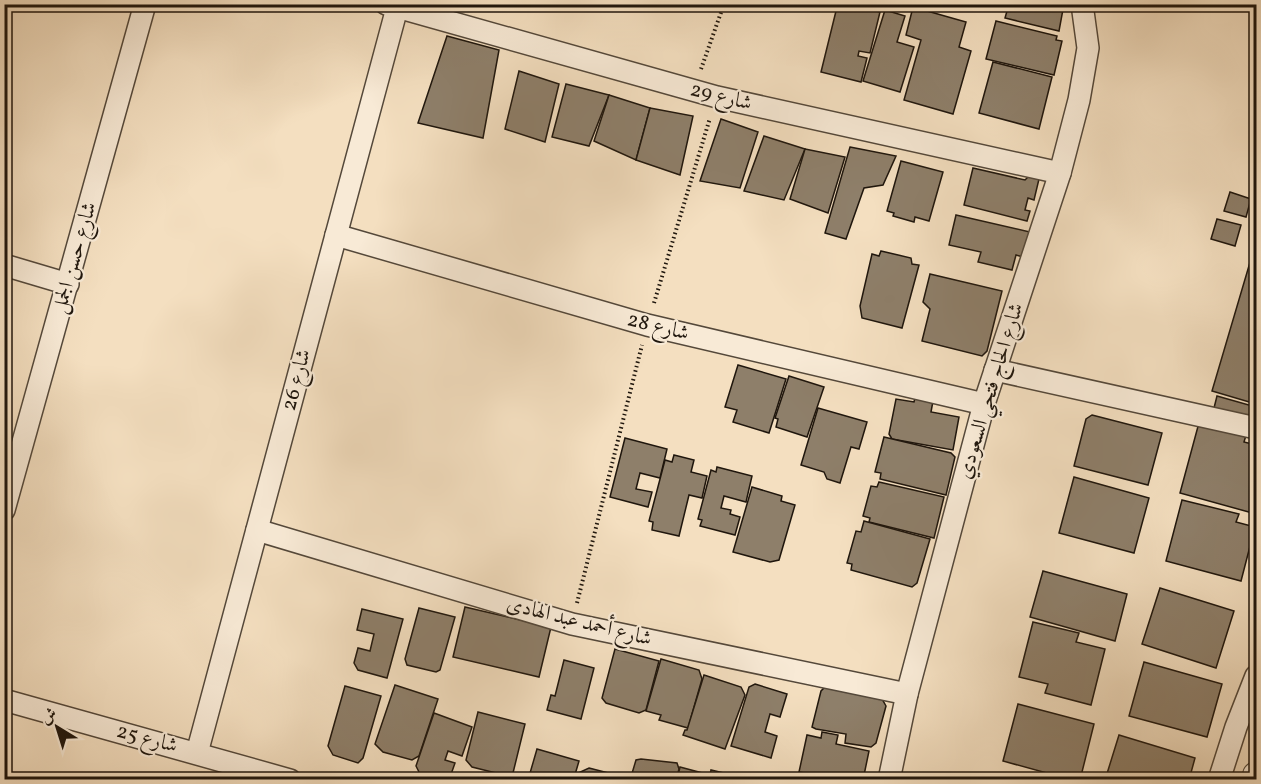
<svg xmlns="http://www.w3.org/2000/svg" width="1261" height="784" viewBox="0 0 1261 784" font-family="Vollkorn,Amiri,serif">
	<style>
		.building { fill: #8e7f6a; stroke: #1f160d; stroke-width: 1.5 }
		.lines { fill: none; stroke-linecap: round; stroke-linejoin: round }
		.minor-casing { stroke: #54483a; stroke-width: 24 }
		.tertiary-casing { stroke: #54483a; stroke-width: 28 }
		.path { stroke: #1f160d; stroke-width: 4; stroke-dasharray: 1.5 3; stroke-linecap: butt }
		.minor { stroke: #f8ead6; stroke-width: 21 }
		.tertiary { stroke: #f8ead6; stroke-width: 26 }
		.labels { text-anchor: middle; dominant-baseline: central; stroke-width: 4.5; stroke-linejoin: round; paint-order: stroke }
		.street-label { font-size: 21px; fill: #1f160d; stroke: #f8ead6 }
	</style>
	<rect width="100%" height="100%" fill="#f4dfc0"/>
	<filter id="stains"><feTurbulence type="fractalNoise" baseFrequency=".00333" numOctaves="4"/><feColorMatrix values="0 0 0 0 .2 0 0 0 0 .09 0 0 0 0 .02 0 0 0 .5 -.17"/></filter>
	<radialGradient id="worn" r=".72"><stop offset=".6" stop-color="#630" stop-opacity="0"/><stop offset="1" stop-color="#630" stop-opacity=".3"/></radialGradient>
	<!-- building -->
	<g class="building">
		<polygon points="840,4 849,4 880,12 870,53 859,51 858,56 867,58 861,82 821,72 837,7"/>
		<polygon points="950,4 971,4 969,10"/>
		<polygon points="1009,4 1064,4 1059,31 1005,18"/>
		<polygon points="913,7 966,22 959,47 971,51 953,114 904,100 921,40 906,35"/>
		<polygon points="885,10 905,16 897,42 914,47 900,92 863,81"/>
		<polygon points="996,21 1057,36 1056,40 1062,41 1054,75 986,59"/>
		<polygon points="447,36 499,50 483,138 418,123"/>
		<polygon points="993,62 1052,77 1039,129 979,113"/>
		<polygon points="519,71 559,84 545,142 505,129"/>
		<polygon points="566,84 609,95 589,146 552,137"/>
		<polygon points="609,95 650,108 636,160 594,141"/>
		<polygon points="650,108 693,116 680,175 636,160"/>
		<polygon points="721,119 758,132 740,188 700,181"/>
		<polygon points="764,136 805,149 784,200 744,191"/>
		<polygon points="850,147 896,156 883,185 864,188 846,239 825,233"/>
		<polygon points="805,149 845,157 828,213 790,199"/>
		<polygon points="901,161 943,172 929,221 915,217 914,222 893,216 894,213 887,211"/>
		<polygon points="973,168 1025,180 1029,176 1039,179 1034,200 1028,198 1025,210 1030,211 1027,221 964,205"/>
		<polygon points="1230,192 1251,199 1246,217 1224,211"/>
		<polygon points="956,215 1030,232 1023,257 1016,255 1012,270 978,262 981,252 949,245"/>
		<polygon points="1217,219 1241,225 1235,246 1211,239"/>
		<polygon points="1256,242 1256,404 1212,391"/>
		<polygon points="881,251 911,258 912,264 919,265 902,328 862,318 860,306 872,254 879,256"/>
		<polygon points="930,274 1002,291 987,351 982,356 922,341 930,309 923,302"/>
		<polygon points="738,365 786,379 769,433 733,422 737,410 725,407"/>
		<polygon points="789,376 824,387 807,437 776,427 778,419 775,418"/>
		<polygon points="1217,396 1256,407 1256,419 1214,408"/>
		<polygon points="915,398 933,401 931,412 959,417 953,450 892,439 889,434 896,399 914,402"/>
		<polygon points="818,408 867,422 859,449 851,447 840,483 827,479 824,472 801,465"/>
		<polygon points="1092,415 1162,433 1148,485 1074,466 1086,419"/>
		<polygon points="1200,419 1247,432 1244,442 1256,445 1256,514 1180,493"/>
		<polygon points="884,437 951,453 955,457 946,495 880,479 881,473 875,472"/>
		<polygon points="625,438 667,449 660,478 640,473 636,489 652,492 648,507 610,497"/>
		<polygon points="674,455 694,460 691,472 707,476 702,498 689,495 679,536 652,530 653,522 649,521 665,460 672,462"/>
		<polygon points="717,467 752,476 746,502 724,496 721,508 731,510 730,514 740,517 735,535 700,526 702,520 698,519 711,470 716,472"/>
		<polygon points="1074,477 1149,498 1134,553 1059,533"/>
		<polygon points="879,482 944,497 934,538 869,522 870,518 863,516 871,486 877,487"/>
		<polygon points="752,487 782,496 781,501 795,505 779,560 770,562 733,552"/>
		<polygon points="1182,500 1239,514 1236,522 1255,527 1241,581 1166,561"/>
		<polygon points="864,521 930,539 917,583 912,587 851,570 852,564 847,563 856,531 861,532"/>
		<polygon points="1043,571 1127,594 1115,641 1030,617"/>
		<polygon points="1160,588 1234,611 1216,668 1142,644"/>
		<polygon points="465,607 551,627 539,677 453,657"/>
		<polygon points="419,608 455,617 440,670 436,672 407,665 405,659"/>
		<polygon points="362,609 403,619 387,678 358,670 354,663 358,648 370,651 374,634 357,630"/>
		<polygon points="1033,622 1079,633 1076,642 1105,649 1091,705 1045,693 1048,684 1019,677"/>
		<polygon points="615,649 659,661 646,710 639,713 606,703 602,698"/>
		<polygon points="661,659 699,670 702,679 688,728 659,720 661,715 646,711"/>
		<polygon points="564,660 594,668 581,719 547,710 551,695 555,696"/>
		<polygon points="1144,662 1222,684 1207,737 1129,716"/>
		<polygon points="704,675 741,687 745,695 725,749 683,735 685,730 687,730"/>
		<polygon points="755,684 787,694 780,717 770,714 765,732 777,736 771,758 731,746 749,687"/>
		<polygon points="395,685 438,699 419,756 412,760 383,752 375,744"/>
		<polygon points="345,686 381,696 363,758 358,763 333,755 328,746"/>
		<polygon points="825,687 882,699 886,706 876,743 871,747 845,743 846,734 816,729 812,727 821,691"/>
		<polygon points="1018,704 1094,724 1080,780 1072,780 1003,761"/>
		<polygon points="478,712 525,724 512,777 472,767 466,760"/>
		<polygon points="434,713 472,727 462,756 448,751 445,760 455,763 449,780 432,780 421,776 416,766"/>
		<polygon points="822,732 838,735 836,744 869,751 863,780 804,780 805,773 799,772 807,735 821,738"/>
		<polygon points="1119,735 1195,758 1189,780 1105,780"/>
		<polygon points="537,749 579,761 574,778 557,773 555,780 528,780"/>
		<polygon points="641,759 677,763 679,769 676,780 630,780 636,760"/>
		<polygon points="680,767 710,775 711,770 724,773 722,780 677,780"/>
		<polygon points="589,768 624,777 623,780 574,780 578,773"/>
	</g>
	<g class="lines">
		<!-- minor casing -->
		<g class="minor-casing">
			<g id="minor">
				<polyline points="386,4 717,97 1060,173"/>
				<polyline points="336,235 647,325 984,404"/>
				<polyline points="4,265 68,284"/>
				<polyline points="995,370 1256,428"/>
				<polyline points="4,510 145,4"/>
				<polyline points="257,530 572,624 907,694"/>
				<polyline points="4,700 290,780"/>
				<polyline points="197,753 397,8"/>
				<polyline points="889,780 907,694 984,404 1060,173 1079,100 1088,48 1082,4"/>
				<polyline points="1219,780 1236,727 1256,676"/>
			</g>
		</g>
		<!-- tertiary casing -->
		<g class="tertiary-casing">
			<polyline id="tertiary" points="1255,780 1256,775"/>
		</g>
		<!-- path -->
		<g class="path">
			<polyline points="701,69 724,4"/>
			<polyline points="654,303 710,118"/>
			<polyline points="577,603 642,345"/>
		</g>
		<!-- minor -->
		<use href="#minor" class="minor"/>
		<!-- tertiary -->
		<use href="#tertiary" class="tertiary"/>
	</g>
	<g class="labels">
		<!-- street labels -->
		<g class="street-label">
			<text transform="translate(721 97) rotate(14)">شارع 29</text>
			<text transform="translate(75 258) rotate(-74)">شارع حسن الجمل</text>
			<text transform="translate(658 327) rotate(14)">شارع 28</text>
			<text transform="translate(297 380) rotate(-75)">شارع 26</text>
			<text transform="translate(991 391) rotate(-73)">شارع الحاج فتحي السعودي</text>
			<text transform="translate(579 622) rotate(14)">شارع أحمد عبد الهادى</text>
			<text transform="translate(147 739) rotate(15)">شارع 25</text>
		</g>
	</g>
	<!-- margin -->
	<rect width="1261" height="784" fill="none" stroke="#f4dfc0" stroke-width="24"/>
	<rect x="6" y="6" width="1249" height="772" fill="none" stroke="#1f160d" stroke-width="3"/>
	<rect x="12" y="12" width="1237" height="760" fill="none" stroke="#1f160d" stroke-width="1.5"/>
	<!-- north arrow -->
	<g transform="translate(57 727) rotate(322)" stroke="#f8ead6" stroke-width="4.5" paint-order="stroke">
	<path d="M0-4.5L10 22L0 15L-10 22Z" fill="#1f160d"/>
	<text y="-9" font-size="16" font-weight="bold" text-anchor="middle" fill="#1f160d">ش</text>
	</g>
	<rect width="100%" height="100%" filter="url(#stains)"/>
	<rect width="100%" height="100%" fill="url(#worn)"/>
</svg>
